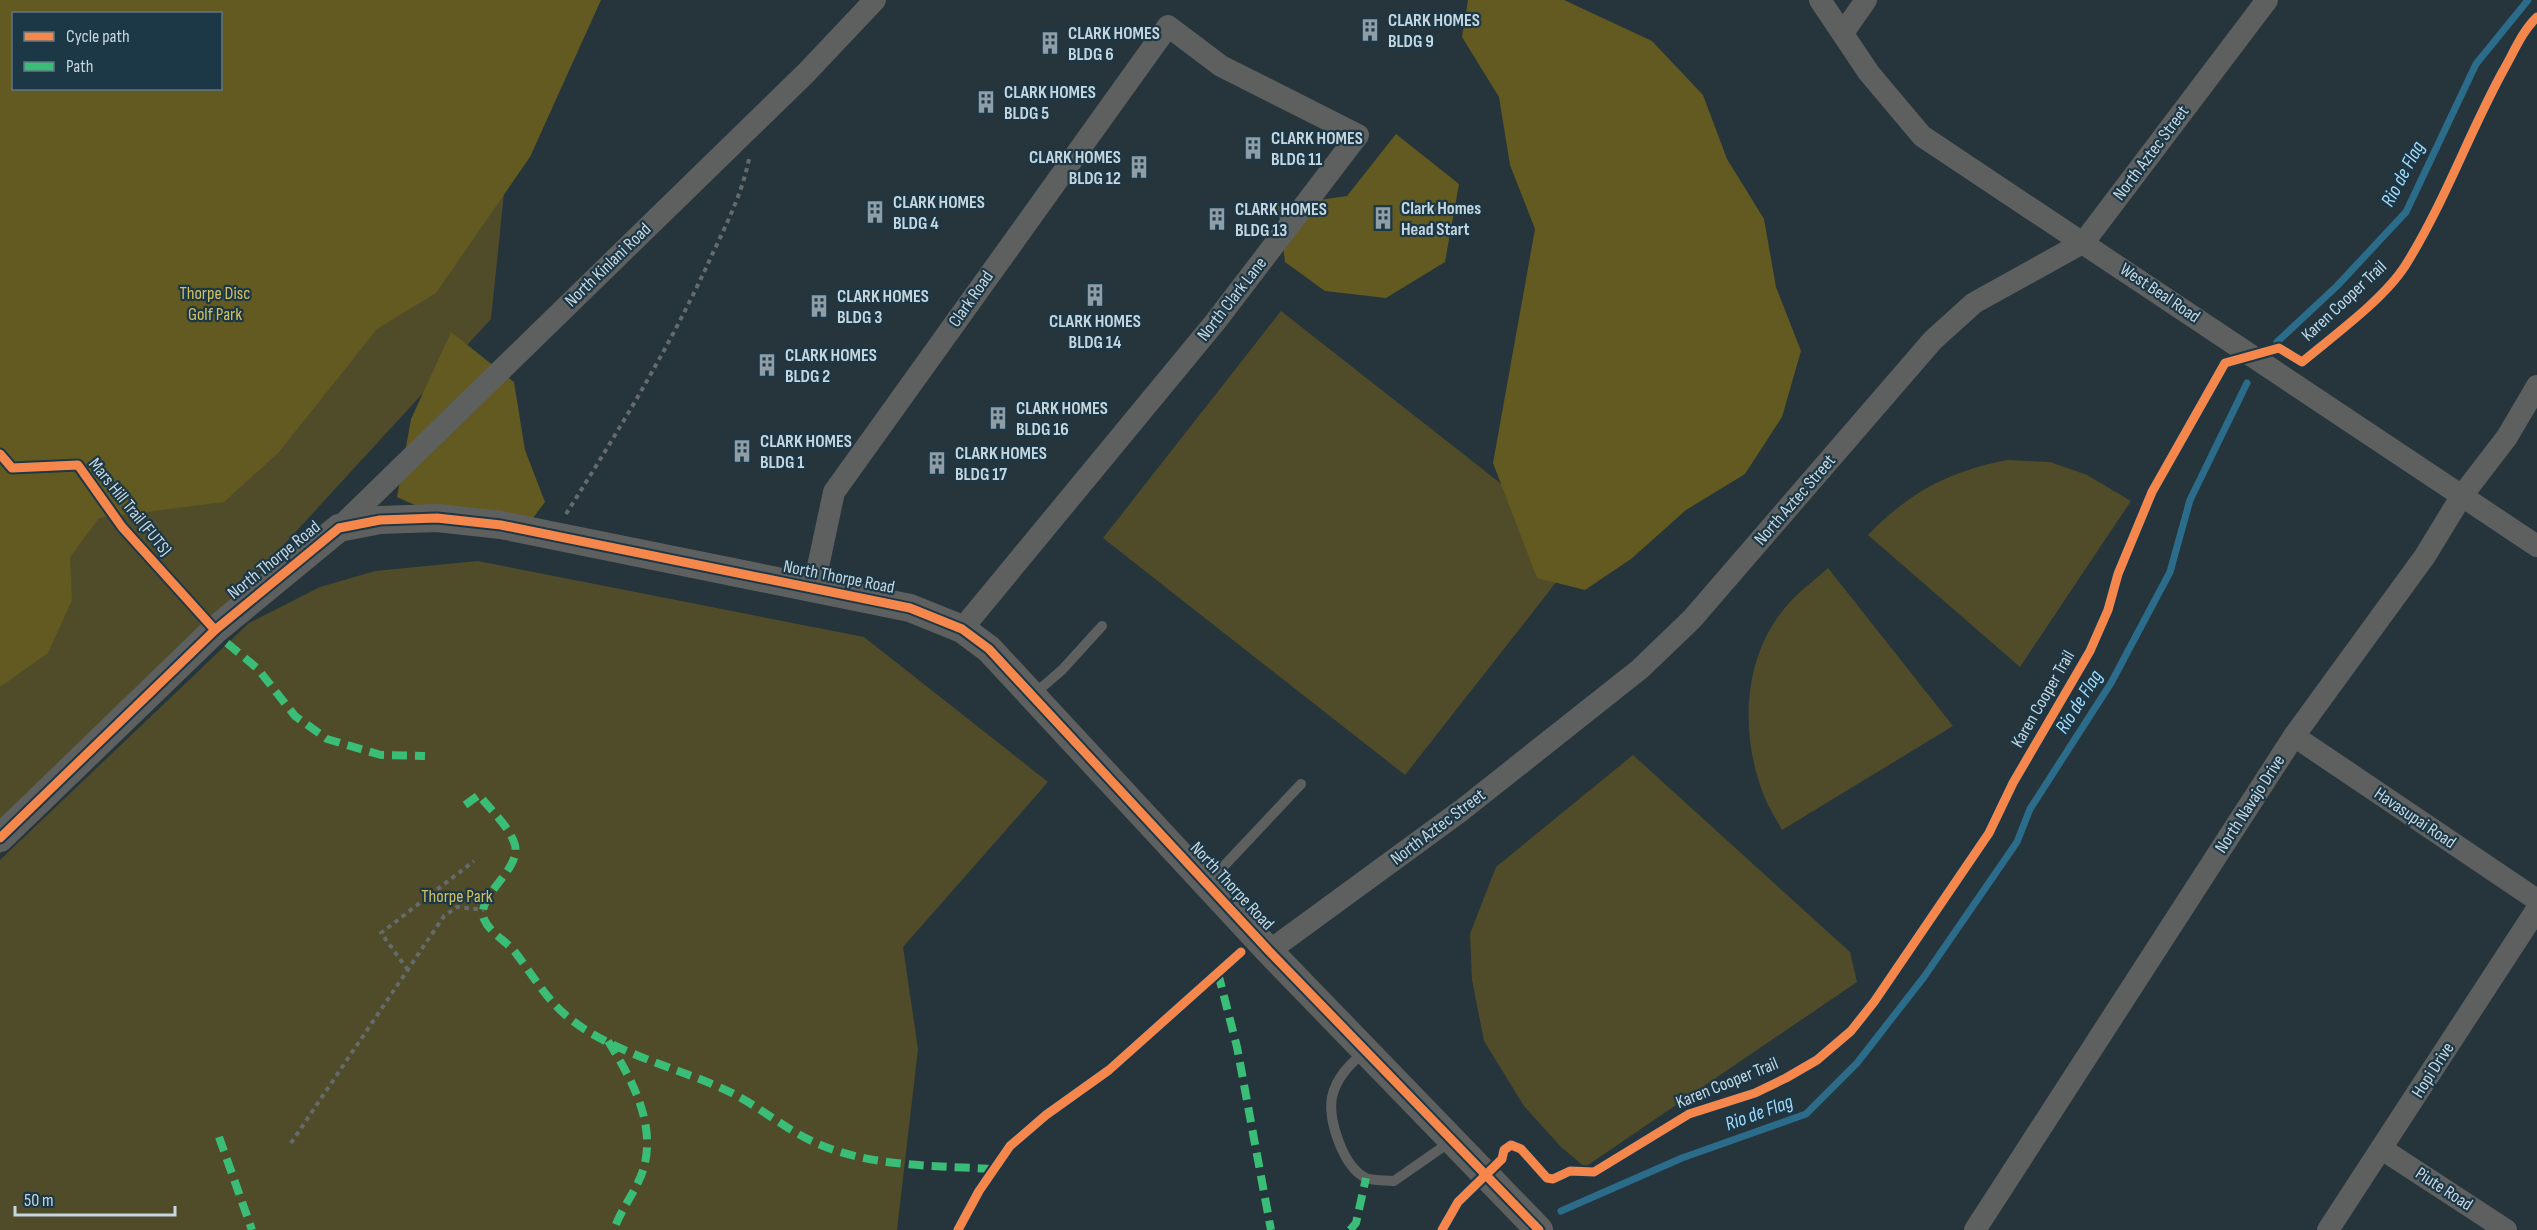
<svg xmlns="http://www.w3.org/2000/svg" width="2537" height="1230" viewBox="0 0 2537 1230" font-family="'Sofia Sans Condensed',sans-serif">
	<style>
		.green { fill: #504c29; fill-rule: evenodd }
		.forest { fill: #625a20; fill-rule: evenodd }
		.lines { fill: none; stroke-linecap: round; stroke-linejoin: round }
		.stream { stroke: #2b6c8b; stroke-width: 7 }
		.path { stroke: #656a6a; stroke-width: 4; stroke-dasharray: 4.5 4.5; stroke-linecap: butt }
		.service { stroke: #5e605f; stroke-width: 10 }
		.minor { stroke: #5e605f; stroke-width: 22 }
		.tertiary { stroke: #5e605f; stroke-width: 28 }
		.quiet { stroke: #3abd76; stroke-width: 8; stroke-dasharray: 15 8; stroke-linecap: butt }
		.cycleway-casing { stroke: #1c3746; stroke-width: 13 }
		.cycleway { stroke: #f5874c; stroke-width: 9 }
		.labels { text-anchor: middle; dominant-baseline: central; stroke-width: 4.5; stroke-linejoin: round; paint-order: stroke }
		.poi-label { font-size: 18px; font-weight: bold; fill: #c6d6df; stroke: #1c3746; text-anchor: start }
		.street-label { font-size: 18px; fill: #c6d6df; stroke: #1c3746 }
		.park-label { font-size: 18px; fill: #d0c061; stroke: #1c3746 }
		.water-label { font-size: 20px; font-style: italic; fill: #a2d9f7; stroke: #1c3746 }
	</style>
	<rect width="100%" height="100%" fill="#26343c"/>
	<!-- green -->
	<g class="green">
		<path d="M0 0H524L491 319 0 854ZM14 14H220V88H14Z"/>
		<polygon points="1281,311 1583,548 1405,775 1103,538"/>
		<path d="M2007 460 2050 462 2087 475 2131 501 2020 667 1868 535C1910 492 1947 472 2007 460Z"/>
		<polygon points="478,561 864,637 1048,782 903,947 918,1049 897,1230 0,1230 0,860 249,623 320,587 375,571"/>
		<path d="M1828 568 1953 726 1782 830C1776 818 1767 806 1763 793 1739 731 1743 652 1790 602 1801 590 1816 579 1828 568Z"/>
		<polygon points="1633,755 1850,952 1857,982 1585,1167 1561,1147 1524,1106 1484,1041 1472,980 1470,934 1496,867"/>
	</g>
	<!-- forest -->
	<g class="forest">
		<path d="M0 0H601L530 157 436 293 377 329 278 453 224 502 99 518 70 557 72 600 48 653 0 687ZM14 14H220V88H14Z"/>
		<polygon points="1468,0 1564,0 1652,41 1703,95 1727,159 1764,219 1776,287 1801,351 1782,417 1745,474 1686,510 1631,559 1585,590 1537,578 1493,463 1535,229 1510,165 1499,97 1462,37"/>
		<polygon points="1396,134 1459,184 1445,262 1386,298 1325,291 1285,262 1278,206 1347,196"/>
		<polygon points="451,332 514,382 525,450 545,502 516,541 468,529 397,497 411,419"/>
	</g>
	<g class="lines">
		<!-- stream -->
		<g class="stream">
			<polyline points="2277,342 2337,286 2406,212 2476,64 2528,0"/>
			<polyline points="1561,1211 1682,1158 1806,1114 1857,1063 1924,977 2017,842 2030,809 2111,683 2170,572 2190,500 2247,383"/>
		</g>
		<!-- path -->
		<g class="path">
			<path d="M566 514C619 430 670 347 711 257 726 225 742 194 749 159"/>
			<polyline points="408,970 381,933 474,861"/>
			<polyline points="291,1143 444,916 457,907 484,910"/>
		</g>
		<!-- service -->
		<g class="service">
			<polyline points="1033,695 1062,670 1102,626"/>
			<polyline points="1207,884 1301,784"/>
			<path d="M1364 1052C1350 1064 1336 1078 1332 1097 1328 1120 1343 1167 1366 1178 1373 1181 1386 1180 1394 1181L1450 1142"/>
		</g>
		<!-- minor -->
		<g class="minor">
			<polyline points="1820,0 1869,73 1922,136 2537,546"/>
			<polyline points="1843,33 1866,0"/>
			<polyline points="339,528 806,73 875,0"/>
			<polyline points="813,590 834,492 1168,26 1221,66 1358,135 1216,321 962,629"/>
			<polyline points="2294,736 2537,900"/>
			<polyline points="1269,951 1462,810 1640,669 1692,619 1933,340 1974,303 2084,242 2267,0"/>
			<polyline points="2382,1149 2506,1230"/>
			<polyline points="1975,1230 2294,736 2425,556 2461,497 2507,437 2537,386"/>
			<polyline points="2328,1230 2537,909"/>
		</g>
		<!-- tertiary -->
		<polyline class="tertiary" points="0,838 215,630 339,528 380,520 437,518 501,525 910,608 962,629 989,649 1269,951 1539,1230"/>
		<!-- quiet -->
		<g class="quiet">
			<polyline points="227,643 258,669 295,716 327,739 381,755 425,756"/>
			<path d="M465 805 479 795C490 809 508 826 514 842 525 868 475 895 484 919 489 932 506 941 515 952 528 969 541 990 556 1006 600 1052 678 1066 734 1094 771 1114 795 1138 837 1151 887 1167 943 1166 994 1169"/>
			<polyline points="1218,973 1237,1047 1271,1230"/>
			<path d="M608 1041C631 1078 656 1122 644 1167 638 1189 621 1208 614 1230"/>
			<polyline points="219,1137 252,1230"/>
			<polyline points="1350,1230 1356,1223 1366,1178"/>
		</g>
		<!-- cycleway casing -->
		<g class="cycleway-casing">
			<g id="cycleway">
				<polyline points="0,454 12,468 78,465 122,527 215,630"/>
				<polyline points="0,838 215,630 339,528 380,520 437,518 501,525 910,608 962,629 989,649 1269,951 1539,1230"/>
				<polyline points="958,1230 979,1191 1010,1146 1046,1115 1109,1070 1241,952"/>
				<path d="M1442 1230 1458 1202 1502 1159 1504 1150 1511 1145 1521 1149 1547 1178 1553 1179 1570 1171 1594 1172 1689 1114 1755 1093 1786 1078 1817 1060 1851 1031 1874 1002 1989 833 2013 783 2090 651 2108 610 2118 574 2152 492 2225 363 2279 348 2302 362C2333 336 2383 300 2405 266 2444 204 2468 135 2503 71 2513 54 2522 31 2537 17"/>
			</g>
		</g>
		<!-- cycleway -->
		<use href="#cycleway" class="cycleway"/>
	</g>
	<!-- icons -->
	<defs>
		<g id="building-bare" transform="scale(1.8)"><path d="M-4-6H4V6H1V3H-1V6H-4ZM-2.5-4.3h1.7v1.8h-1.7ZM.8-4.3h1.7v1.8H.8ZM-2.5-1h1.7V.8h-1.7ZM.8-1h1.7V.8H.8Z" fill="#8e9da6" stroke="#1c3746" stroke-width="2.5" paint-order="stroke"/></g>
	</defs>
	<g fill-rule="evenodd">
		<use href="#building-bare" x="1370" y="30"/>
		<use href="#building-bare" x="1050" y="43"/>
		<use href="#building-bare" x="986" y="102"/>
		<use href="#building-bare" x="1253" y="148"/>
		<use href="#building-bare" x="1139" y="167"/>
		<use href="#building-bare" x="875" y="212"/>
		<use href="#building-bare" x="1383" y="218"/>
		<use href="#building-bare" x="1217" y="219"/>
		<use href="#building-bare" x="1095" y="295"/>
		<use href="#building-bare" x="819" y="306"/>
		<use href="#building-bare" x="767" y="365"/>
		<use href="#building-bare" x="998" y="418"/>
		<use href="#building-bare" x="742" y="451"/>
		<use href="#building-bare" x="937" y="463"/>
	</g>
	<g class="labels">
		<!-- poi labels -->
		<g class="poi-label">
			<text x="1388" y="20">CLARK HOMES<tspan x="1388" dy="21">BLDG 9</tspan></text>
			<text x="1068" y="33">CLARK HOMES<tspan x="1068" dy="21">BLDG 6</tspan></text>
			<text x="1004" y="92">CLARK HOMES<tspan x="1004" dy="21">BLDG 5</tspan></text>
			<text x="1271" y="138">CLARK HOMES<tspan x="1271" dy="21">BLDG 11</tspan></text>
			<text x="1121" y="157" text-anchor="end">CLARK HOMES<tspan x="1121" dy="21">BLDG 12</tspan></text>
			<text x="893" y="202">CLARK HOMES<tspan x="893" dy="21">BLDG 4</tspan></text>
			<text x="1401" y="208">Clark Homes<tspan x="1401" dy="21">Head Start</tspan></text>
			<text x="1235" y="209">CLARK HOMES<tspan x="1235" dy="21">BLDG 13</tspan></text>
			<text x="837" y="296">CLARK HOMES<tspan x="837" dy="21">BLDG 3</tspan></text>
			<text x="1095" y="321" text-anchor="middle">CLARK HOMES<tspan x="1095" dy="21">BLDG 14</tspan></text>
			<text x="785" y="355">CLARK HOMES<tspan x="785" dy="21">BLDG 2</tspan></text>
			<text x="1016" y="408">CLARK HOMES<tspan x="1016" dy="21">BLDG 16</tspan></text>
			<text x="760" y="441">CLARK HOMES<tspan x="760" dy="21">BLDG 1</tspan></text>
			<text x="955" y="453">CLARK HOMES<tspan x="955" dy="21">BLDG 17</tspan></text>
		</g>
		<!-- street labels -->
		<g class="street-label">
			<text transform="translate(2151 153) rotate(-53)">North Aztec Street</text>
			<text transform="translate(608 265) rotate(-44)">North Kinlani Road</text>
			<text transform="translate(2160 293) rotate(34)">West Beal Road</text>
			<text transform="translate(971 299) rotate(-55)">Clark Road</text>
			<text transform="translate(1232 299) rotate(-52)">North Clark Lane</text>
			<text transform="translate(2344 301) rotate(-43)">Karen Cooper Trail</text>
			<text transform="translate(1795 500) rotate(-49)">North Aztec Street</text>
			<text transform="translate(130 507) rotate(51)">Mars Hill Trail (FUTS)</text>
			<text transform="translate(274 560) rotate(-39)">North Thorpe Road</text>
			<text transform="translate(839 577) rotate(11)">North Thorpe Road</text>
			<text transform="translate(2043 699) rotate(-60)">Karen Cooper Trail</text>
			<text transform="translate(2250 804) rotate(-57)">North Navajo Drive</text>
			<text transform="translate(2415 818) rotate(34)">Havasupai Road</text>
			<text transform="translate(1438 827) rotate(-37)">North Aztec Street</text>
			<text transform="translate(1232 886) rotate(47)">North Thorpe Road</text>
			<text transform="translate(2433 1070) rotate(-57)">Hopi Drive</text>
			<text transform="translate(1727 1083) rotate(-22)">Karen Cooper Trail</text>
			<text transform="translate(2444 1189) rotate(33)">Piute Road</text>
		</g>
		<!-- park labels -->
		<g class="park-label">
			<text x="215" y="293">Thorpe Disc<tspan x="215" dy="21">Golf Park</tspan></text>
			<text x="457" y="896">Thorpe Park</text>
		</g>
		<!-- water labels -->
		<g class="water-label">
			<text transform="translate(2403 174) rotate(-62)">Rio de Flag</text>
			<text transform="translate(2079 702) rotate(-58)">Rio de Flag</text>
			<text transform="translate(1759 1113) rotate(-20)">Rio de Flag</text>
		</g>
	</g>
	<!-- legend -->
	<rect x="12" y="12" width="210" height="78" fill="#1c3746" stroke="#607783" stroke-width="1.5"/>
	<rect x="24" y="32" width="30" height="9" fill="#f5874c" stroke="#607783" stroke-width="1.5"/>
	<text x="66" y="42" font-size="18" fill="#c6d6df">Cycle path</text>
	<rect x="24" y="62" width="30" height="9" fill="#3abd76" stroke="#607783" stroke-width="1.5"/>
	<text x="66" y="72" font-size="18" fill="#c6d6df">Path</text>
	<!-- scale -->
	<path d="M15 1206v9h160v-9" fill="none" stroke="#c6d6df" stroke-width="3"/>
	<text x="24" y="1206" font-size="18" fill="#c6d6df" stroke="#1c3746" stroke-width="4.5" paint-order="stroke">50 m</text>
</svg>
